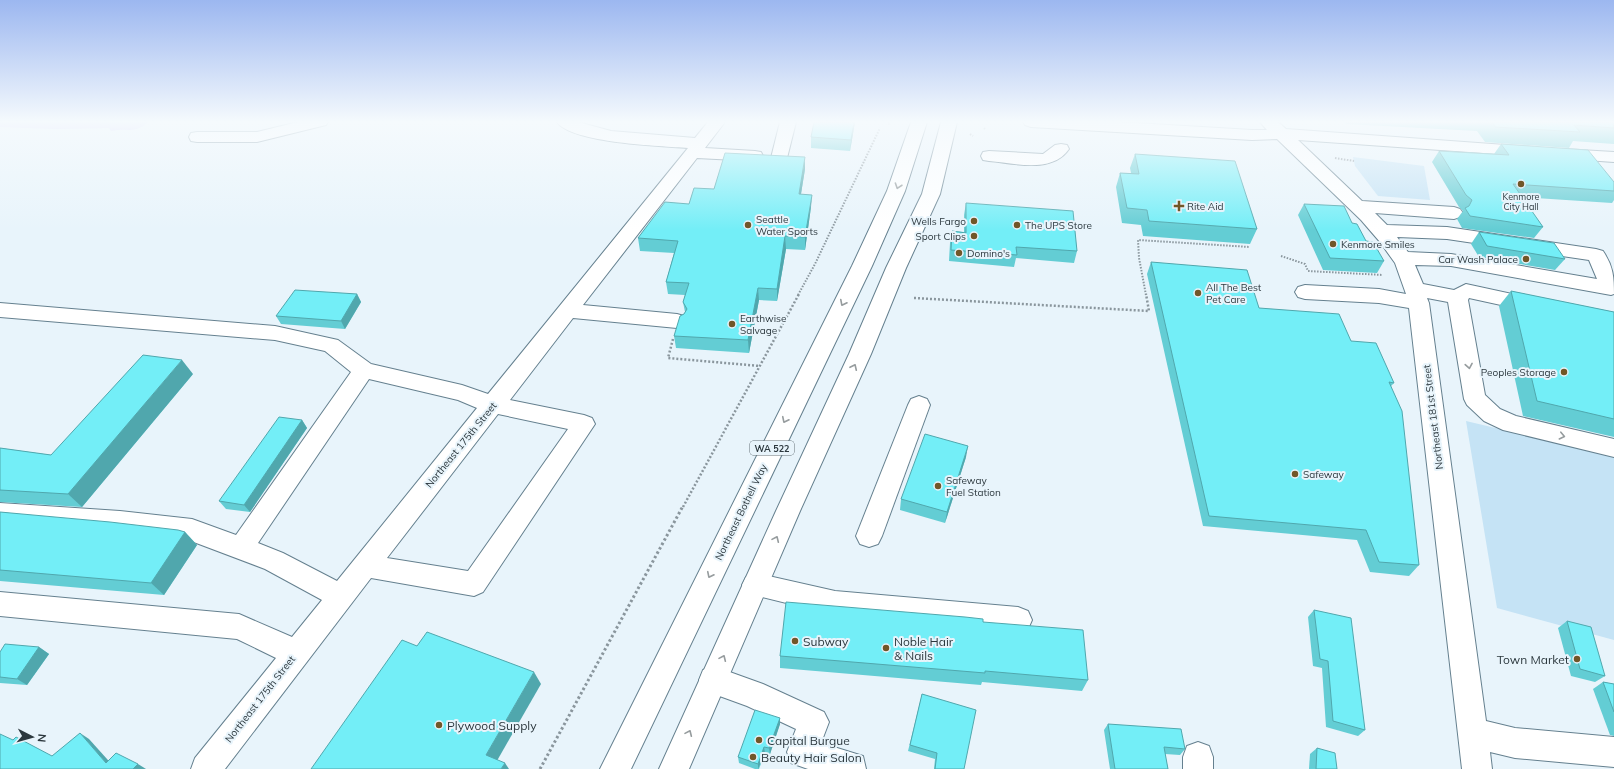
<svg xmlns="http://www.w3.org/2000/svg" width="1614" height="769" viewBox="0 0 1614 769" font-family="Mulish,sans-serif">
	<style>
		.green { fill: #c5e3f5 }
		.water { fill: #cabcfc }
		.lines { fill: none; stroke-linecap: round; stroke-linejoin: round }
		.minor-casing { stroke: #65808f; stroke-width: 2 }
		.major-casing { stroke: #65808f; stroke-width: 2 }
		.path-far2 { stroke: #8a969d; stroke-width: 2; stroke-dasharray: 1.5 1.5; stroke-linecap: butt }
		.path-far1 { stroke: #8a969d; stroke-width: 2.5; stroke-dasharray: 2 2; stroke-linecap: butt }
		.path { stroke: #8a969d; stroke-width: 3; stroke-dasharray: 2.5 2.5; stroke-linecap: butt }
		.minor { fill: #fff; fill-rule: evenodd }
		.major { fill: #fff; fill-rule: evenodd }
		.wall { fill: #63cdd4 }
		.shaded-wall { fill: #50a7ad }
		.building { fill: #73eef7; stroke: #50a7ad }
		.oneway { stroke: #969c9e }
		.poi-dot { fill: #715628; stroke: #e8f4fb; stroke-width: 1.5 }
		.labels { text-anchor: middle; dominant-baseline: central; stroke-width: 4; stroke-linejoin: round; paint-order: stroke }
		.far-poi-label { font-size: 9px; fill: #2c383e; stroke: #e8f4fb }
		.shield { fill: #e8f4fb; stroke: #647077; stroke-width: 1 }
		.shield-label { font-size: 9px; font-weight: bold; fill: #2c383e }
		.poi-label { font-size: 10px; fill: #2c383e; stroke: #e8f4fb; text-anchor: start }
		.street-label { font-size: 10px; fill: #2c383e; stroke: #e8f4fb }
		.near-poi-label { font-size: 12px; fill: #2c383e; stroke: #e8f4fb; text-anchor: start }
	</style>
	<rect width="100%" height="100%" fill="#e8f4fb"/>
	<!-- green -->
	<g class="green">
		<polygon points="1353,157 1424,166 1430,200 1378,196 1355,166"/>
		<polygon points="1466,421 1614,456 1614,640 1497,608"/>
	</g>
	<!-- water -->
	<path class="water" d="M0 122H149C132 135 129 127 111 131L109 128 56 129 0 127Z"/>
	<g class="lines">
		<!-- minor casing -->
		<g class="minor-casing">
			<g id="minor">
				<polygon points="298,122 328,122 326,125 257,142 197,142 191,141 189,137 191,133 197,132 257,132"/>
				<path d="M557 122H578L611 131 695 138 708 122H725L705 148 755 151 761 152 763 156 761 160 755 161 697 158 583 305 677 314 684 316 687 321 684 326 677 328 573 318 510 400 584 415 592 418 595 424 483 592 474 596 371 578 225 769H191L195 758 276 658 237 639 0 616V592L239 614 292 637 322 600 265 569 191 541 120 533 0 523V503L120 511 192 519 236 535 351 372 325 351 275 340 0 317V303L275 326 338 340 371 364 462 385 488 394 688 148C662 146 571 143 557 122ZM369 379 458 400 477 408 337 581 283 553 258 543ZM498 414 568 429 468 571 387 558Z"/>
				<polygon points="780,122 796,122 787,158 785,162 779,163 773,162 771,158"/>
				<path d="M1023 122H1119L1252 130H1267L1260 122H1278L1286 129 1533 147 1535 151 1533 155 1527 156 1298 140 1362 201 1454 207 1460 209 1463 213 1460 217 1454 219 1375 213 1387 225 1447 227 1596 249 1603 251C1613 266 1614 276 1614 294L1611 295 1451 266 1415 265 1423 284 1454 290 1466 284 1540 300 1543 305 1540 310 1533 312 1469 298 1468 300 1485 395 1500 409 1516 416 1614 439V457L1503 430 1484 421 1467 405 1464 399 1448 302 1427 298 1429 303 1486 721 1515 728 1614 737V767L1515 758 1490 752 1492 769H1462L1409 308 1379 303 1305 299 1298 297 1295 292 1298 287 1305 285 1379 289 1406 294 1395 263 1380 242 1361 220 1277 139 1252 140 1031 127 1025 125ZM1397 237 1447 239 1589 260 1597 279 1451 254 1408 252Z"/>
				<path d="M1061 144 1067 145 1069 149C1052 174 1014 163 989 161L983 160 981 156 983 152 989 151 1043 154 1055 145Z"/>
				<polygon points="1563,149 1614,152 1614,162 1557,158 1555,154 1557,150"/>
				<polygon points="919,396 927,399 930,405 882,536 878,544 869,547 860,544 856,536 908,405 911,399"/>
				<polygon points="755,573 835,591 1018,607 1028,611 1032,620 1028,629 1018,633 835,615 746,593 742,585 746,577"/>
				<polygon points="713,666 763,684 824,712 829,722 821,743 863,756 866,769 808,769 791,763 787,752 796,729 747,706 703,690 699,680 703,670"/>
				<polygon points="1198,742 1209,746 1213,757 1213,769 1183,769 1183,757 1187,746"/>
			</g>
		</g>
		<!-- major casing -->
		<g class="major-casing">
			<g id="major">
				<polygon points="911,122 927,122 905,191 872,266 631,769 600,769 852,266 887,191"/>
				<polygon points="941,122 957,122 940,194 906,268 871,354 800,511 689,769 659,769 776,511 849,354 886,268 922,194"/>
			</g>
		</g>
		<!-- path-far2 -->
		<g class="path-far2">
			<polyline points="888,124 891,123"/>
			<polyline points="984,128 986,130"/>
			<polyline points="970,134 973,136"/>
			<polyline points="1335,158 1354,161"/>
			<polyline points="1281,256 1305,264 1308,271 1383,275"/>
			<polyline points="798,295 815,264 880,128"/>
			<polyline points="1146,295 1139,258 1138,240 1250,247"/>
		</g>
		<!-- path-far1 -->
		<g class="path-far1">
			<polyline points="914,298 1149,311 1146,294"/>
			<polyline points="673,339 668,358 760,366"/>
			<polyline points="683,507 799,294"/>
		</g>
		<!-- path -->
		<polyline class="path" points="540,769 683,506"/>
		<!-- minor -->
		<use href="#minor" class="minor"/>
		<!-- major -->
		<use href="#major" class="major"/>
	</g>
	<!-- wall -->
	<g class="wall">
		<polygon points="855,122 850,151 811,148 811,137"/>
		<polygon points="1345,122 1614,122 1614,144 1573,141 1569,148 1485,142 1477,131 1346,124"/>
		<polygon points="1501,144 1614,182 1614,200 1612,203 1522,197 1543,227 1534,238 1462,228 1457,219 1463,211 1459,207 1432,162 1439,151 1494,154"/>
		<polygon points="1135,154 1257,229 1250,244 1143,236 1141,225 1122,223 1116,187 1120,173 1131,173 1130,168"/>
		<polygon points="805,169 801,194 811,207 805,250 786,249 777,301 759,300 749,353 676,348 674,336 685,312 683,302 685,295 668,294 666,282 674,253 640,251 638,238 714,189"/>
		<polygon points="966,203 1077,251 1074,263 1016,258 1014,267 949,261 950,243 952,231 964,232 964,215"/>
		<polygon points="1304,204 1352,223 1366,241 1384,261 1377,273 1323,270 1298,215"/>
		<polygon points="1479,232 1565,259 1555,270 1479,257 1471,244"/>
		<polygon points="1151,262 1259,308 1351,341 1394,383 1391,386 1419,565 1409,576 1370,572 1357,540 1203,526 1147,274"/>
		<polygon points="1511,291 1614,312 1614,437 1523,416 1499,306"/>
		<polygon points="357,294 361,302 345,329 281,324 276,316"/>
		<polygon points="193,374 82,507 0,502 0,448 51,455"/>
		<polygon points="302,420 307,428 250,512 226,509 219,501"/>
		<polygon points="966,457 945,523 900,510 901,499"/>
		<polygon points="0,512 185,532 197,545 164,595 0,581"/>
		<polygon points="1314,610 1365,730 1358,736 1326,727 1322,668 1313,666 1308,617"/>
		<polygon points="1567,621 1605,676 1595,682 1571,676 1558,628"/>
		<polygon points="983,622 1088,680 1082,691 982,682 981,685 780,668 780,656"/>
		<polygon points="39,647 49,654 27,685 0,683 0,652"/>
		<polygon points="1603,682 1614,684 1614,736 1610,735 1593,689"/>
		<polygon points="922,694 964,769 934,769 935,759 908,751"/>
		<polygon points="780,718 780,724 770,754 765,753 759,769 755,769 739,763 738,757"/>
		<polygon points="1108,724 1185,749 1180,755 1165,754 1168,769 1110,769 1104,730"/>
		<polygon points="1317,748 1337,769 1309,769 1310,754"/>
	</g>
	<!-- shaded-wall -->
	<g class="shaded-wall">
		<polygon points="854,122 855,122 850,151 851,140"/>
		<polygon points="805,157 805,169 799,206 799,194"/>
		<polygon points="812,195 811,207 805,250 805,237"/>
		<polygon points="785,236 786,249 777,301 777,289"/>
		<polygon points="758,288 759,300 749,353 748,340"/>
		<polygon points="357,294 361,302 345,329 341,321"/>
		<polygon points="182,360 193,374 82,507 68,494"/>
		<polygon points="302,420 307,428 250,512 244,505"/>
		<polygon points="968,446 966,457 945,523 947,512"/>
		<polygon points="185,532 197,545 164,595 151,583"/>
		<polygon points="39,647 49,654 27,685 17,679"/>
		<polygon points="534,672 541,684 494,766 486,755"/>
		<polygon points="780,718 780,724 770,754 769,748"/>
		<polygon points="80,733 89,739 116,769 106,763"/>
		<polygon points="764,747 765,753 758,769 758,764"/>
		<polygon points="505,763 509,769 501,769"/>
		<polygon points="138,764 146,769 133,769"/>
	</g>
	<!-- building -->
	<g class="building">
		<polygon points="814,122 854,122 851,140 811,137"/>
		<polygon points="1492,122 1614,122 1614,128 1574,125 1580,132 1495,127"/>
		<polygon points="1501,144 1588,150 1614,182 1614,191 1513,184 1543,227 1470,216 1465,208 1469,206 1472,200 1466,195 1439,151 1509,155"/>
		<polygon points="725,153 805,157 799,194 812,195 805,237 785,236 777,289 758,288 748,340 674,336 680,316 684,314 687,309 683,302 689,283 666,282 678,241 638,238 665,202 689,204 694,188 714,189"/>
		<polygon points="1135,154 1235,161 1257,229 1149,221 1147,210 1127,208 1120,173 1139,174"/>
		<polygon points="966,203 1073,211 1077,251 1016,247 1017,255 951,250 952,231 966,233"/>
		<polygon points="1304,204 1344,206 1352,223 1357,224 1366,241 1373,242 1384,261 1330,258"/>
		<polygon points="1479,232 1554,243 1565,259 1487,246"/>
		<polygon points="1151,262 1247,270 1259,308 1339,314 1351,341 1376,343 1394,383 1389,382 1402,411 1419,565 1379,562 1366,530 1209,516"/>
		<polygon points="295,290 357,294 341,321 276,316"/>
		<polygon points="1511,291 1614,312 1614,419 1537,401"/>
		<polygon points="143,355 182,360 68,494 0,490 0,448 51,455"/>
		<polygon points="279,417 302,420 244,505 219,501"/>
		<polygon points="925,434 968,446 947,512 901,499"/>
		<polygon points="0,512 110,522 178,530 185,532 151,583 0,570"/>
		<polygon points="786,602 965,617 983,619 983,622 1083,630 1088,680 985,671 985,673 780,656"/>
		<polygon points="1314,610 1351,618 1365,730 1333,721 1328,661 1320,659"/>
		<polygon points="1567,621 1591,627 1605,676 1580,669"/>
		<polygon points="427,632 534,672 486,755 505,763 501,769 311,769 402,640 417,646"/>
		<polygon points="5,644 39,647 17,679 0,677 0,652"/>
		<polygon points="1603,682 1614,684 1614,712"/>
		<polygon points="922,694 976,710 964,769 935,769 937,753 910,745"/>
		<polygon points="755,710 780,718 769,748 764,747 758,764 738,757"/>
		<polygon points="1108,724 1181,729 1185,749 1164,747 1168,769 1115,769"/>
		<polygon points="80,733 106,763 116,753 138,764 133,769 0,769 0,734 13,740 16,737 52,756"/>
		<polygon points="1317,748 1335,753 1337,769 1316,769"/>
	</g>
	<!-- one-way arrows -->
	<defs><path id="oneway-chevron" d="M-2-3.5L2.5 0L-2 3.5" fill="none" stroke-width="1.6" stroke-linecap="round" stroke-linejoin="round"/></defs>
	<g class="oneway">
		<use href="#oneway-chevron" transform="translate(898 186) rotate(109)"/>
		<use href="#oneway-chevron" transform="translate(843 303) rotate(117)"/>
		<use href="#oneway-chevron" transform="translate(1469 366) rotate(80)"/>
		<use href="#oneway-chevron" transform="translate(854 367) rotate(-65)"/>
		<use href="#oneway-chevron" transform="translate(785 420) rotate(116)"/>
		<use href="#oneway-chevron" transform="translate(1562 436) rotate(13)"/>
		<use href="#oneway-chevron" transform="translate(776 539) rotate(-66)"/>
		<use href="#oneway-chevron" transform="translate(710 575) rotate(116)"/>
		<use href="#oneway-chevron" transform="translate(723 658) rotate(-66)"/>
		<use href="#oneway-chevron" transform="translate(689 733) rotate(-66)"/>
	</g>
	<!-- sky -->
	<linearGradient id="sky" x2="0" y2="1"><stop stop-color="#9cb7f0"/><stop offset="0.53" stop-color="#f5fafd"/><stop offset="1" stop-color="#f5fafd" stop-opacity="0"/></linearGradient>
	<rect width="1614" height="230" fill="url(#sky)"/>
	<!-- markers -->
	<g class="poi-dot">
		<circle cx="1521" cy="184" r="4"/>
		<path d="M1177 200h4v4h4v4h-4v4h-4v-4h-4v-4h4z"/>
		<circle cx="974" cy="221" r="4"/>
		<circle cx="748" cy="225" r="4"/>
		<circle cx="1017" cy="225" r="4"/>
		<circle cx="974" cy="236" r="4"/>
		<circle cx="1333" cy="244" r="4"/>
		<circle cx="959" cy="253" r="4"/>
		<circle cx="1526" cy="259" r="4"/>
		<circle cx="1198" cy="293" r="4"/>
		<circle cx="732" cy="324" r="4"/>
		<circle cx="1564" cy="372" r="4"/>
		<circle cx="1295" cy="474" r="4"/>
		<circle cx="938" cy="486" r="4"/>
		<circle cx="795" cy="641" r="4"/>
		<circle cx="886" cy="648" r="4"/>
		<circle cx="1577" cy="659" r="4"/>
		<circle cx="439" cy="725" r="4"/>
		<circle cx="759" cy="740" r="4"/>
		<circle cx="753" cy="757" r="4"/>
	</g>
	<g class="labels">
		<!-- far-poi labels -->
		<g class="far-poi-label">
			<text x="1521" y="196">Kenmore<tspan x="1521" dy="10">City Hall</tspan></text>
		</g>
		<!-- shield labels -->
		<rect class="shield" x="750" y="441" width="44" height="14" rx="3"/>
		<g class="shield-label">
			<text x="772" y="448">WA 522</text>
		</g>
		<!-- poi labels -->
		<g class="poi-label">
			<text x="1187" y="206">Rite Aid</text>
			<text x="756" y="219">Seattle<tspan x="756" dy="12">Water Sports</tspan></text>
			<text x="966" y="221" text-anchor="end">Wells Fargo</text>
			<text x="1025" y="225">The UPS Store</text>
			<text x="966" y="236" text-anchor="end">Sport Clips</text>
			<text x="1341" y="244">Kenmore Smiles</text>
			<text x="967" y="253">Domino's</text>
			<text x="1518" y="259" text-anchor="end">Car Wash Palace</text>
			<text x="1206" y="287">All The Best<tspan x="1206" dy="12">Pet Care</tspan></text>
			<text x="740" y="318">Earthwise<tspan x="740" dy="12">Salvage</tspan></text>
			<text x="1556" y="372" text-anchor="end">Peoples Storage</text>
			<text x="1303" y="474">Safeway</text>
			<text x="946" y="480">Safeway<tspan x="946" dy="12">Fuel Station</tspan></text>
		</g>
		<!-- street labels -->
		<g class="street-label">
			<text transform="translate(1433 417) rotate(-97)">Northeast 181st Street</text>
			<text transform="translate(461 445) rotate(-51)">Northeast 175th Street</text>
			<text transform="translate(741 512) rotate(-64)">Northeast Bothell Way</text>
			<text transform="translate(260 699) rotate(-52)">Northeast 175th Street</text>
		</g>
		<!-- near-poi labels -->
		<g class="near-poi-label">
			<text x="803" y="641">Subway</text>
			<text x="894" y="641">Noble Hair<tspan x="894" dy="14">&amp; Nails</tspan></text>
			<text x="1569" y="659" text-anchor="end">Town Market</text>
			<text x="447" y="725">Plywood Supply</text>
			<text x="767" y="740">Capital Burgue</text>
			<text x="761" y="757">Beauty Hair Salon</text>
		</g>
	</g>
	<!-- north arrow -->
	<g transform="translate(32 737) rotate(96)" stroke="#e8f4fb" stroke-width="3" paint-order="stroke">
	<path d="M0-3L7 15L0 10L-7 15Z" fill="#2c383e"/>
	<text y="-6" font-size="11" font-weight="bold" text-anchor="middle" fill="#2c383e">N</text>
	</g>
</svg>
